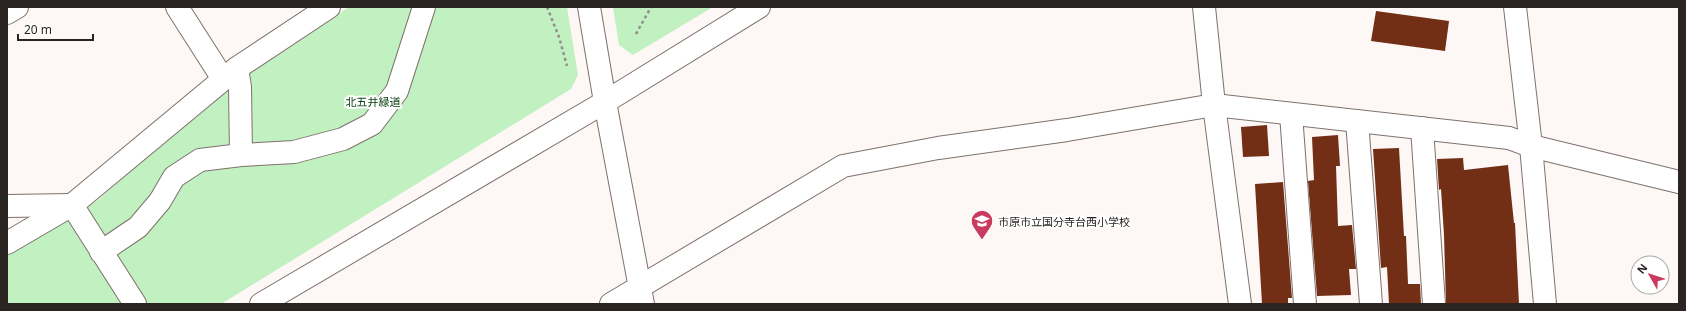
<svg xmlns="http://www.w3.org/2000/svg" width="1686" height="311" viewBox="0 0 1686 311" font-family="'Noto Sans','Noto Sans JP',sans-serif">
	<style>
		.green { fill: #c1f0c1 }
		.building { fill: #732f15 }
		.lines { fill: none; stroke-linecap: round; stroke-linejoin: round }
		.minor-casing { stroke: #7e716c; stroke-width: 24 }
		.path { stroke: #948f8d; stroke-width: 2.5; stroke-dasharray: 3 3; stroke-linecap: butt }
		.minor { stroke: #fff; stroke-width: 22 }
		.labels { text-anchor: middle; dominant-baseline: central; stroke-width: 4; stroke-linejoin: round; paint-order: stroke }
		.park-label { font-size: 11px; fill: #0c4312; stroke: #fff }
		.poi-label { font-size: 11px; fill: #2a2523; stroke: #fff; text-anchor: start }
	</style>
	<rect width="100%" height="100%" fill="#fdf7f5"/>
	<!-- green -->
	<g class="green">
		<polygon points="349,7 567,7 578,75 571,89 221,304 7,304 7,255 97,201 223,88"/>
		<polygon points="613,7 713,7 633,55 619,45"/>
	</g>
	<!-- building -->
	<g class="building">
		<polygon points="1376,11 1449,21 1445,51 1371,41"/>
		<polygon points="1267,125 1269,156 1243,157 1241,127"/>
		<polygon points="1338,135 1340,166 1336,166 1338,226 1352,225 1356,269 1349,269 1351,295 1317,296 1308,181 1314,180 1312,137"/>
		<polygon points="1399,148 1404,236 1406,236 1408,284 1420,284 1421,304 1389,304 1387,267 1381,268 1373,149"/>
		<polygon points="1463,158 1464,170 1508,165 1514,223 1515,223 1519,304 1446,304 1444,235 1441,189 1439,190 1437,159"/>
		<polygon points="1283,182 1292,298 1288,298 1288,304 1262,304 1255,184"/>
	</g>
	<g class="lines">
		<!-- minor casing -->
		<g class="minor-casing">
			<g id="minor">
				<polyline points="177,7 223,79"/>
				<polyline points="589,7 605,102 643,304"/>
				<polyline points="1204,7 1214,105 1240,304"/>
				<polyline points="1515,7 1531,146 1545,304"/>
				<polyline points="7,13 17,7"/>
				<polyline points="237,68 240,87 241,155"/>
				<polyline points="1291,114 1305,304"/>
				<polyline points="1357,121 1371,304"/>
				<polyline points="1422,128 1434,304"/>
				<polyline points="72,205 135,304"/>
				<polyline points="7,206 71,205"/>
				<polyline points="7,243 72,205 237,68 329,7"/>
				<polyline points="101,252 138,227 160,201 174,177 200,160 241,155 294,152 343,139 372,124 397,91 424,7"/>
				<polyline points="261,304 605,102 759,7"/>
				<polyline points="611,304 843,166 938,148 1067,130 1214,105 1509,138 1531,146 1679,182"/>
			</g>
		</g>
		<!-- path -->
		<g class="path">
			<polyline points="547,7 559,37 567,66"/>
			<polyline points="636,34 651,7"/>
		</g>
		<!-- minor -->
		<use href="#minor" class="minor"/>
	</g>
	<!-- icons -->
	<defs>
		<g id="school-pin" transform="scale(1.15)"><path d="M0 17L-7.5 6A9.5 9.5 0 1 1 7.5 6Z" fill="#ca3b60" stroke="#fff"/><path d="M0-5L7-2L0 1L-7-2ZM-4 1L0 2.5L4 1V4Q0 6-4 4Z" fill="#fff"/></g>
	</defs>
	<g fill-rule="evenodd">
		<use href="#school-pin" x="982" y="221"/>
	</g>
	<g class="labels">
		<!-- park labels -->
		<g class="park-label">
			<text x="373" y="101">北五井緑道</text>
		</g>
		<!-- poi labels -->
		<g class="poi-label">
			<text x="998" y="221">市原市立国分寺台西小学校</text>
		</g>
	</g>
	<!-- border -->
	<rect width="1686" height="311" fill="none" stroke="#2a2523" stroke-width="16"/>
	<!-- north arrow -->
	<g transform="translate(1650 275) rotate(309)"><circle r="19" fill="#ffffff" stroke="#aaa8a7"/>
	<path d="M0-3L7 15L0 10L-7 15Z" fill="#ca3b60"/>
	<text y="-6" font-size="11" font-weight="bold" text-anchor="middle" fill="#2a2523">N</text>
	</g>
	<!-- scale -->
	<path d="M18 34v6h75v-6" fill="none" stroke="#2a2523" stroke-width="2"/>
	<text x="24" y="34" font-size="12" fill="#2a2523" stroke="#ffffff" stroke-width="3" paint-order="stroke">20 m</text>
</svg>
